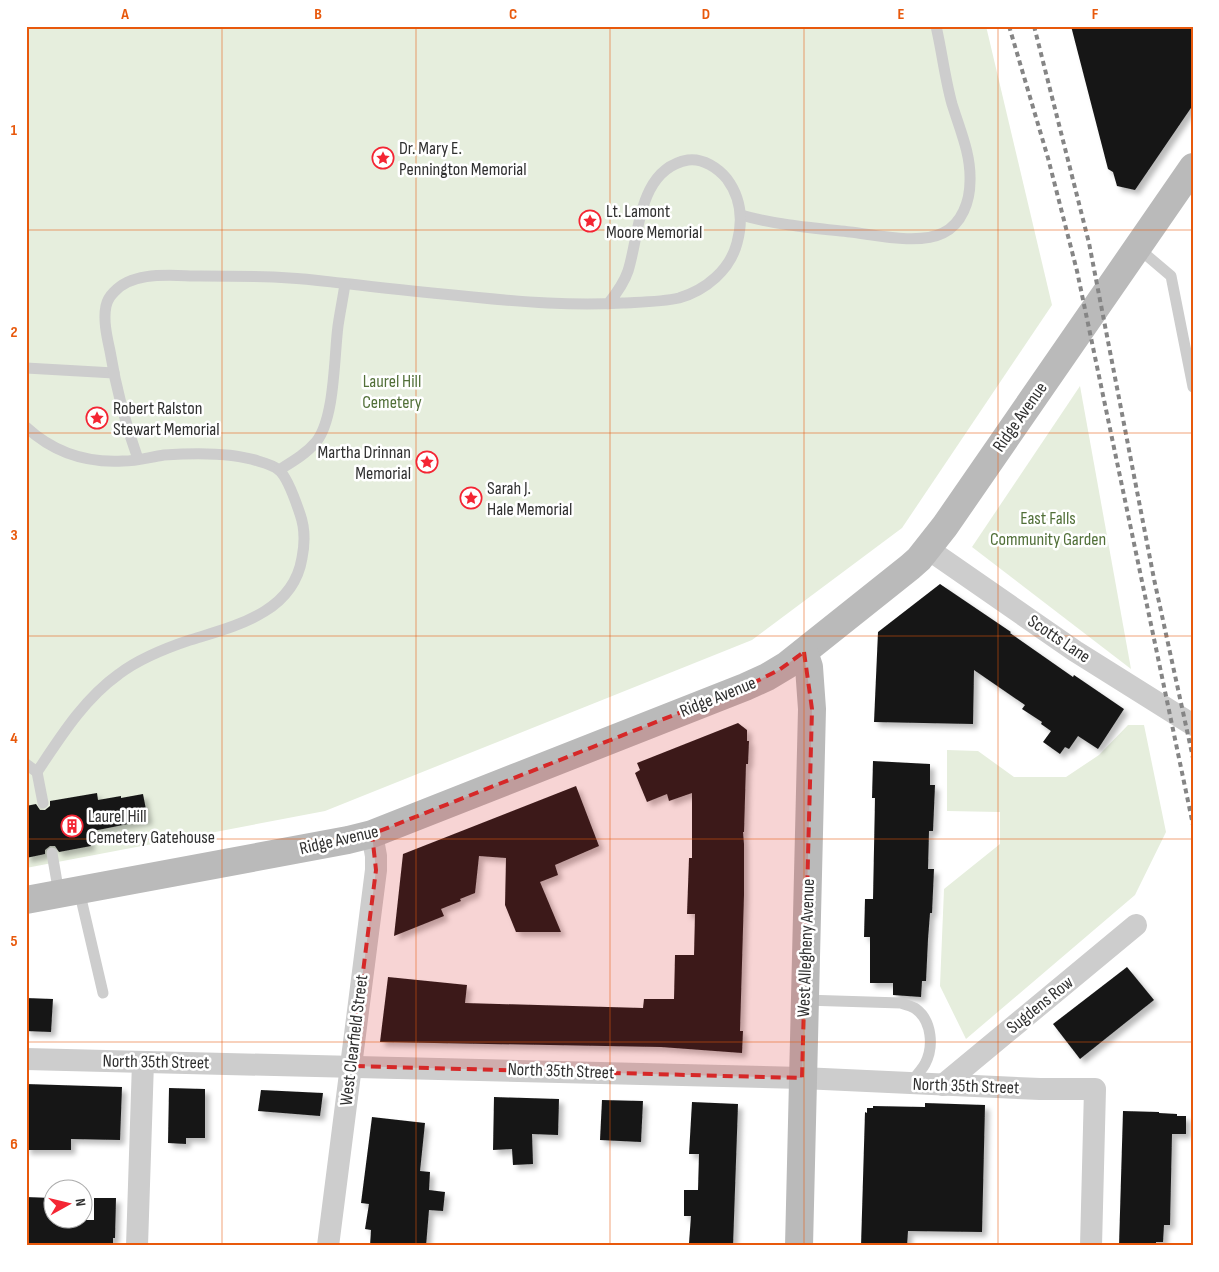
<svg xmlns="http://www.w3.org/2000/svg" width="1219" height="1272" viewBox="0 0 1219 1272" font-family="'Sofia Sans Condensed',sans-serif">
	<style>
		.green { fill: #e6eedd }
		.building { fill: #171717; filter: url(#shadow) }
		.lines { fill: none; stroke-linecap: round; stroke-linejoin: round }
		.service { stroke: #cdcdcd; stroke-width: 11 }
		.minor { stroke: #cdcdcd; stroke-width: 22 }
		.secondary { stroke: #bababa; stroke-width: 28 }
		.rail { stroke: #858585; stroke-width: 4; stroke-dasharray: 5 4; stroke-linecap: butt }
		.marked { fill: #d62828; fill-opacity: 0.2; stroke: #d62828; stroke-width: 4; stroke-dasharray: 10 6; stroke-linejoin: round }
		.grid { fill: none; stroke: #e8590c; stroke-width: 1; stroke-opacity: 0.55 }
		.labels { text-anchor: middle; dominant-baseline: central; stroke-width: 5; stroke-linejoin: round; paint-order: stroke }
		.poi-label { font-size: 18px; fill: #303030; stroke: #fff; text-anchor: start }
		.park-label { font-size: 18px; fill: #527039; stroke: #fff }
		.street-label { font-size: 18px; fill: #303030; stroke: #fff }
		.neatline { fill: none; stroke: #e8590c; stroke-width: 2 }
		.grid-label { font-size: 16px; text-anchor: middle; font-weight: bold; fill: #e8590c }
	</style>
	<defs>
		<filter id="shadow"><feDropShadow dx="4.5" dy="4.5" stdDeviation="2.5" flood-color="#0004"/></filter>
	</defs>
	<rect width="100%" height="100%" fill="#fff"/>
	<!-- green -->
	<g class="green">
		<polygon points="26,26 986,26 1052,305 902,528 752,640 325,811 26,868"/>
		<polygon points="1080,386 1131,669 972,547"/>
		<polygon points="1128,725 1144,725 1166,832 1135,895 966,1039 940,986 944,889 1000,844 1000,812 947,811 947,750 978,751 1014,777 1066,777 1099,755"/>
	</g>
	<!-- building -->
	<g class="building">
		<polygon points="1071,26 1193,26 1193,105 1135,190 1117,186 1113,172 1108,169"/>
		<polygon points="940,584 1011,632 1010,633 1073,677 1074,675 1124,709 1098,749 1078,736 1069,749 1065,747 1060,754 1043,742 1051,731 1041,724 1042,722 1022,709 1025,705 974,670 973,724 874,722 878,632"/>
		<polygon points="738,723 747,730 747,741 749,741 748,764 746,764 744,832 743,832 744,844 744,895 740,1031 743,1031 742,1053 661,1047 380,1042 388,977 467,985 465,1003 643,1008 644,999 674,999 675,955 694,955 695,914 687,914 689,858 692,858 692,793 669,801 667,794 647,802 635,773 640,770 637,763"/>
		<polygon points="873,761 930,764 930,785 935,785 933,831 929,831 928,869 934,869 932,913 930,913 928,939 926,981 922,981 921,997 893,995 893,983 870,983 870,937 864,937 865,899 873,899 875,798 872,798"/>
		<polygon points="576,786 599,846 555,865 558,875 540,882 561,932 516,932 505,905 506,858 479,856 475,893 460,899 461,901 441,909 444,916 394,936 403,854"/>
		<polygon points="97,793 98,800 121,796 121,798 143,794 148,820 88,832 91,846 59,852 55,846 50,846 45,850 45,854 26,858 26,806 36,804 40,810 45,810 50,806 50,801"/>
		<polygon points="1127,967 1154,1000 1080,1059 1053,1024"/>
		<polygon points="26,998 53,999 51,1032 26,1031"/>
		<polygon points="26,1084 122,1087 120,1140 71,1139 71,1150 26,1150"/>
		<polygon points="169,1088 205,1089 205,1138 186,1138 186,1144 168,1143"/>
		<polygon points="261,1090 323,1093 320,1116 258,1111"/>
		<polygon points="494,1097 559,1099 558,1135 532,1134 533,1164 513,1165 512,1149 493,1150"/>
		<polygon points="602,1100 643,1101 641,1142 600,1140"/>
		<polygon points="692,1102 738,1104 733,1246 698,1246 698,1243 689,1243 691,1216 684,1216 684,1190 698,1190 699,1154 689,1154"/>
		<polygon points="925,1103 985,1105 982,1232 908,1231 907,1246 861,1246 865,1112 867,1113 867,1108 873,1108 873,1106 925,1107"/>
		<polygon points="1123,1111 1159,1112 1159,1113 1177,1114 1177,1116 1186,1116 1186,1134 1172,1134 1170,1225 1164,1225 1163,1242 1156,1242 1156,1246 1119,1246"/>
		<polygon points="372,1117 425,1123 420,1171 430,1172 429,1190 445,1192 443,1211 429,1210 426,1246 370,1246 371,1230 365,1229 369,1204 361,1203"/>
		<polygon points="26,1197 52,1198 52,1220 94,1220 94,1198 116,1198 115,1238 113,1238 113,1246 26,1246"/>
	</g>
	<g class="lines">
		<!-- service -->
		<g class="service">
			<path d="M741 215C776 225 813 228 850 232 876 235 919 245 943 233 962 224 970 201 970 181 971 154 960 130 952 104 945 79 942 52 936 26"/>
			<polyline points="1138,248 1171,276 1193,387"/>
			<polyline points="26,368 114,373"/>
			<path d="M26 427C53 452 87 463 123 461 137 461 150 457 164 455 192 453 231 452 258 461 265 463 273 465 279 470 288 478 296 502 300 514 305 528 305 543 302 558 293 613 235 626 190 640 166 648 140 658 119 674 84 699 61 736 37 772"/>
			<path d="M138 459C125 423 116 388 110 351 107 337 103 320 106 306 107 301 110 296 114 292 134 270 173 276 200 276 229 276 259 276 289 278 310 279 330 282 350 284 391 289 432 293 473 297 523 302 573 306 623 303 642 302 661 302 679 298 706 290 730 270 737 243 743 221 741 198 727 179 718 168 703 158 688 160 638 169 640 233 628 271 624 283 616 294 608 304"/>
			<path d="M279 470C292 462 306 454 316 442 335 419 334 356 338 326 340 312 343 298 345 284"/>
			<polyline points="26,764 37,772 43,803"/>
			<polyline points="52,853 59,894"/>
			<polyline points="79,890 103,993"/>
			<path d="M804 1000 901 1003C905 1005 912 1006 916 1009 932 1021 934 1047 925 1064 921 1071 915 1077 910 1083"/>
		</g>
		<!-- minor -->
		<g class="minor">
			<polyline points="928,549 1075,651 1193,725"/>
			<polyline points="26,1059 802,1078 1040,1089 1095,1089 1091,1246"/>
			<polyline points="943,1085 1136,925"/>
			<polyline points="137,1246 143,1062"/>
			<polyline points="328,1246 376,870 376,856 372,834"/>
		</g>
		<!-- secondary -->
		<g class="secondary">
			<polyline points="26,900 348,840 372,834 745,687 767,677 787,665 910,567 919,559 945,526 1193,167"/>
			<polyline points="799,1246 812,709 809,667 804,652"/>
		</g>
		<!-- rail -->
		<g class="rail">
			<polyline points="1009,26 1048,158 1077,271 1193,825"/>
			<polyline points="1034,26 1089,243 1154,579 1193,758"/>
		</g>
	</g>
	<!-- marked area -->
	<path class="marked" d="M804 652 812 709 802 1078 351 1066 376 870 372 834 745 687 779 670Z"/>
	<!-- grid -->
	<path class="grid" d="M222 26V1246M416 26V1246M610 26V1246M804 26V1246M998 26V1246M26 230H1193M26 433H1193M26 636H1193M26 839H1193M26 1042H1193"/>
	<!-- icons -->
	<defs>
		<g id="sight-ring" transform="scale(1.125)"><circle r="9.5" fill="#fff" stroke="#f42533" stroke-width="1.5"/><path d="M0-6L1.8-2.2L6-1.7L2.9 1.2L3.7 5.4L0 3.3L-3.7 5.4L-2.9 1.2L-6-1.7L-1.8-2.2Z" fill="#f42533"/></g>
		<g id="building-ring" transform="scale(1.125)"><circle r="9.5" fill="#fff" stroke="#f42533" stroke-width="1.5"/><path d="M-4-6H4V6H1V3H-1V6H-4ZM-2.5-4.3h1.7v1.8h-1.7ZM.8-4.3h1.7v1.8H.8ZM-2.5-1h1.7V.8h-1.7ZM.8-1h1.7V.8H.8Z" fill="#f42533"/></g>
	</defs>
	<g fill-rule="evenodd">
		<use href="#sight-ring" x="383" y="158"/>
		<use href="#sight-ring" x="590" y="221"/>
		<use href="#sight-ring" x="97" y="418"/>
		<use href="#sight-ring" x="427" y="462"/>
		<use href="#sight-ring" x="471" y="498"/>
		<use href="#building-ring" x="72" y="826"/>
	</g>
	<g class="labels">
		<!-- poi labels -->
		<g class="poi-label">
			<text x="399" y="148">Dr. Mary E.<tspan x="399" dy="21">Pennington Memorial</tspan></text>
			<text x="606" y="211">Lt. Lamont<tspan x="606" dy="21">Moore Memorial</tspan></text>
			<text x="113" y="408">Robert Ralston<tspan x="113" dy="21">Stewart Memorial</tspan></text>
			<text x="411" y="452" text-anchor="end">Martha Drinnan<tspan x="411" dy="21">Memorial</tspan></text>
			<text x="487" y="488">Sarah J.<tspan x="487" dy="21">Hale Memorial</tspan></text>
			<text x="88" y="816">Laurel Hill<tspan x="88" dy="21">Cemetery Gatehouse</tspan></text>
		</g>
		<!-- park labels -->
		<g class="park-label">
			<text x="392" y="381">Laurel Hill<tspan x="392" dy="21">Cemetery</tspan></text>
			<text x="1048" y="518">East Falls<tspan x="1048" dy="21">Community Garden</tspan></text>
		</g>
		<!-- street labels -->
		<g class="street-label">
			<text transform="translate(1020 417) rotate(-55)">Ridge Avenue</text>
			<text transform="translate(1059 639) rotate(34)">Scotts Lane</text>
			<text transform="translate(718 697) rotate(-22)">Ridge Avenue</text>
			<text transform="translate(339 840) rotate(-13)">Ridge Avenue</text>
			<text transform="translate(806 948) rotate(-88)">West Allegheny Avenue</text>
			<text transform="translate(1040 1005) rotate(-39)">Sugdens Row</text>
			<text transform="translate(354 1040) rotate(-83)">West Clearfield Street</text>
			<text transform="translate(156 1062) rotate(1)">North 35th Street</text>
			<text transform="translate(561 1071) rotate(2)">North 35th Street</text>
			<text transform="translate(966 1086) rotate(2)">North 35th Street</text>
		</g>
	</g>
	<!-- border -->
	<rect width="1219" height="1272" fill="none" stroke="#ffffff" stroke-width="55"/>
	<!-- north arrow -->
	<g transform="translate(68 1204) rotate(82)"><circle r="24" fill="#ffffff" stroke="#acacac"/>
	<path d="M0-4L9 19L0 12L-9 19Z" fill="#f42533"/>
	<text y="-8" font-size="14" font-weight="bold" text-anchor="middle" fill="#303030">N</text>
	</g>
	<rect x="28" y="28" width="1164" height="1216" class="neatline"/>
	<g class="grid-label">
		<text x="125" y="19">A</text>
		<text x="318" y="19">B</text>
		<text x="513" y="19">C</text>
		<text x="706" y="19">D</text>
		<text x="901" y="19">E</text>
		<text x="1095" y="19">F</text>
		<text x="14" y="135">1</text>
		<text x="14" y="337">2</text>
		<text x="14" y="540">3</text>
		<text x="14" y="743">4</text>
		<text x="14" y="946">5</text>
		<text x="14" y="1149">6</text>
	</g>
</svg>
